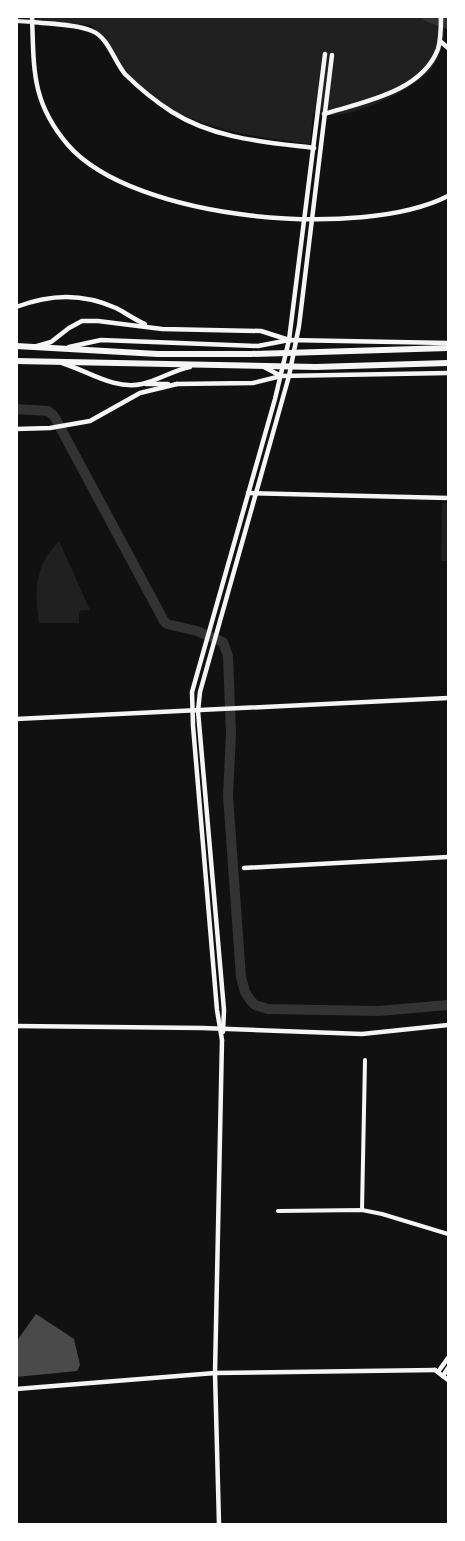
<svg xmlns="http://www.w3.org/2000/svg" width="465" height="1541" viewBox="0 0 465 1541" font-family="Lato,sans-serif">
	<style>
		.green { fill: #202020 }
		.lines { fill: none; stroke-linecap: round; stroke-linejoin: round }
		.river { stroke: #333; stroke-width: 10 }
		.building { fill: #4a4a4a }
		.minor { stroke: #f5f5f5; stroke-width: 4 }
		.tertiary { stroke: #f5f5f5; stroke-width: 4.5 }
		.secondary { stroke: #f5f5f5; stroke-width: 4.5 }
		.trunk { stroke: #f5f5f5; stroke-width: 6 }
	</style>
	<rect width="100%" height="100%" fill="#111"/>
	<!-- green -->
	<g class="green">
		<path d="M445 16C445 36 443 53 431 69 415 89 357 116 332 115 326 115 319 114 313 113L310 144C249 136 173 127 130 76 123 67 117 55 110 46 104 38 97 32 91 25L17 19 16 17Z"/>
		<polygon points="442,503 448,503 448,561 441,561"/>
		<path d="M59 541 90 610H81L79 614V623H39C35 589 34 567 59 541Z"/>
	</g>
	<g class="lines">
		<!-- river -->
		<g class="river">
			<polyline points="426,16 448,24"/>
			<polyline points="16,409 48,411 54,416 164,621 167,624 197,631 223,642 228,656 231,734 228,796 241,977 245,992 251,1001 255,1005 268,1009 379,1011 448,1005"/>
		</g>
	</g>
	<!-- building -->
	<polygon class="building" points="36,1314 74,1339 80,1365 77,1371 16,1377 16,1342"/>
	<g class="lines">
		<!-- minor -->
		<g class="minor">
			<polyline points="16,21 32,22"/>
			<polyline points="362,1210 365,1060"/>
			<polyline points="278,1211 362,1210 382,1214 448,1234"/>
		</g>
		<!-- tertiary -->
		<g class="tertiary">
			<path d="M32 16C34 69 31 102 68 145 134 221 362 240 448 196"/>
			<path d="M32 22C50 24 76 24 92 31 108 37 114 61 125 74 139 88 155 101 172 112 215 139 265 142 314 148"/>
			<polyline points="440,41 448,48"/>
			<path d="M324 114C363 102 422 92 438 49 441 39 441 27 441 16"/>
			<polyline points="248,493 448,498"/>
			<polyline points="16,719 448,698"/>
			<polyline points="244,868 448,857"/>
			<polyline points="16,1026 202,1028 362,1034 448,1025"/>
			<polyline points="16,1389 215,1373 435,1370"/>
			<polyline points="219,1524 215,1373 222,1040"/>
		</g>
		<!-- secondary -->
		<g class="secondary">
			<path d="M16 307C51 294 82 293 116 308 126 313 135 320 145 324"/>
			<polyline points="37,346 51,342 69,328 82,321 98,321 162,329 261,331 286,339"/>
			<polyline points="69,347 101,340 258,346 289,340 448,343"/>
			<path d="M62 363C88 371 114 390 142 384 159 380 174 370 190 367"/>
			<polyline points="264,367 281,376 448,373"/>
			<polyline points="146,384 168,384"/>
			<polyline points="176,384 253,383 281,376"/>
			<polyline points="16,429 50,428 90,421 140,393 177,384"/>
			<polyline points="223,1032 224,1010 198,711 200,692 289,376 299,326 332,55"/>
			<polyline points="222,1040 217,1010 193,726 192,692 275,399 289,340 325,54"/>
			<polyline points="435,1370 448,1380"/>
			<polyline points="438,1372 448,1358"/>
			<polyline points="443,1376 448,1368"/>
		</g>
		<!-- trunk -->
		<g class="trunk">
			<polyline points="16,346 158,354 251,354 448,348"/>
			<polyline points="16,361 316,367 448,363"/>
		</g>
	</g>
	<!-- border -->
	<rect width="465" height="1541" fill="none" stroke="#ffffff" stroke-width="36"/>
</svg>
